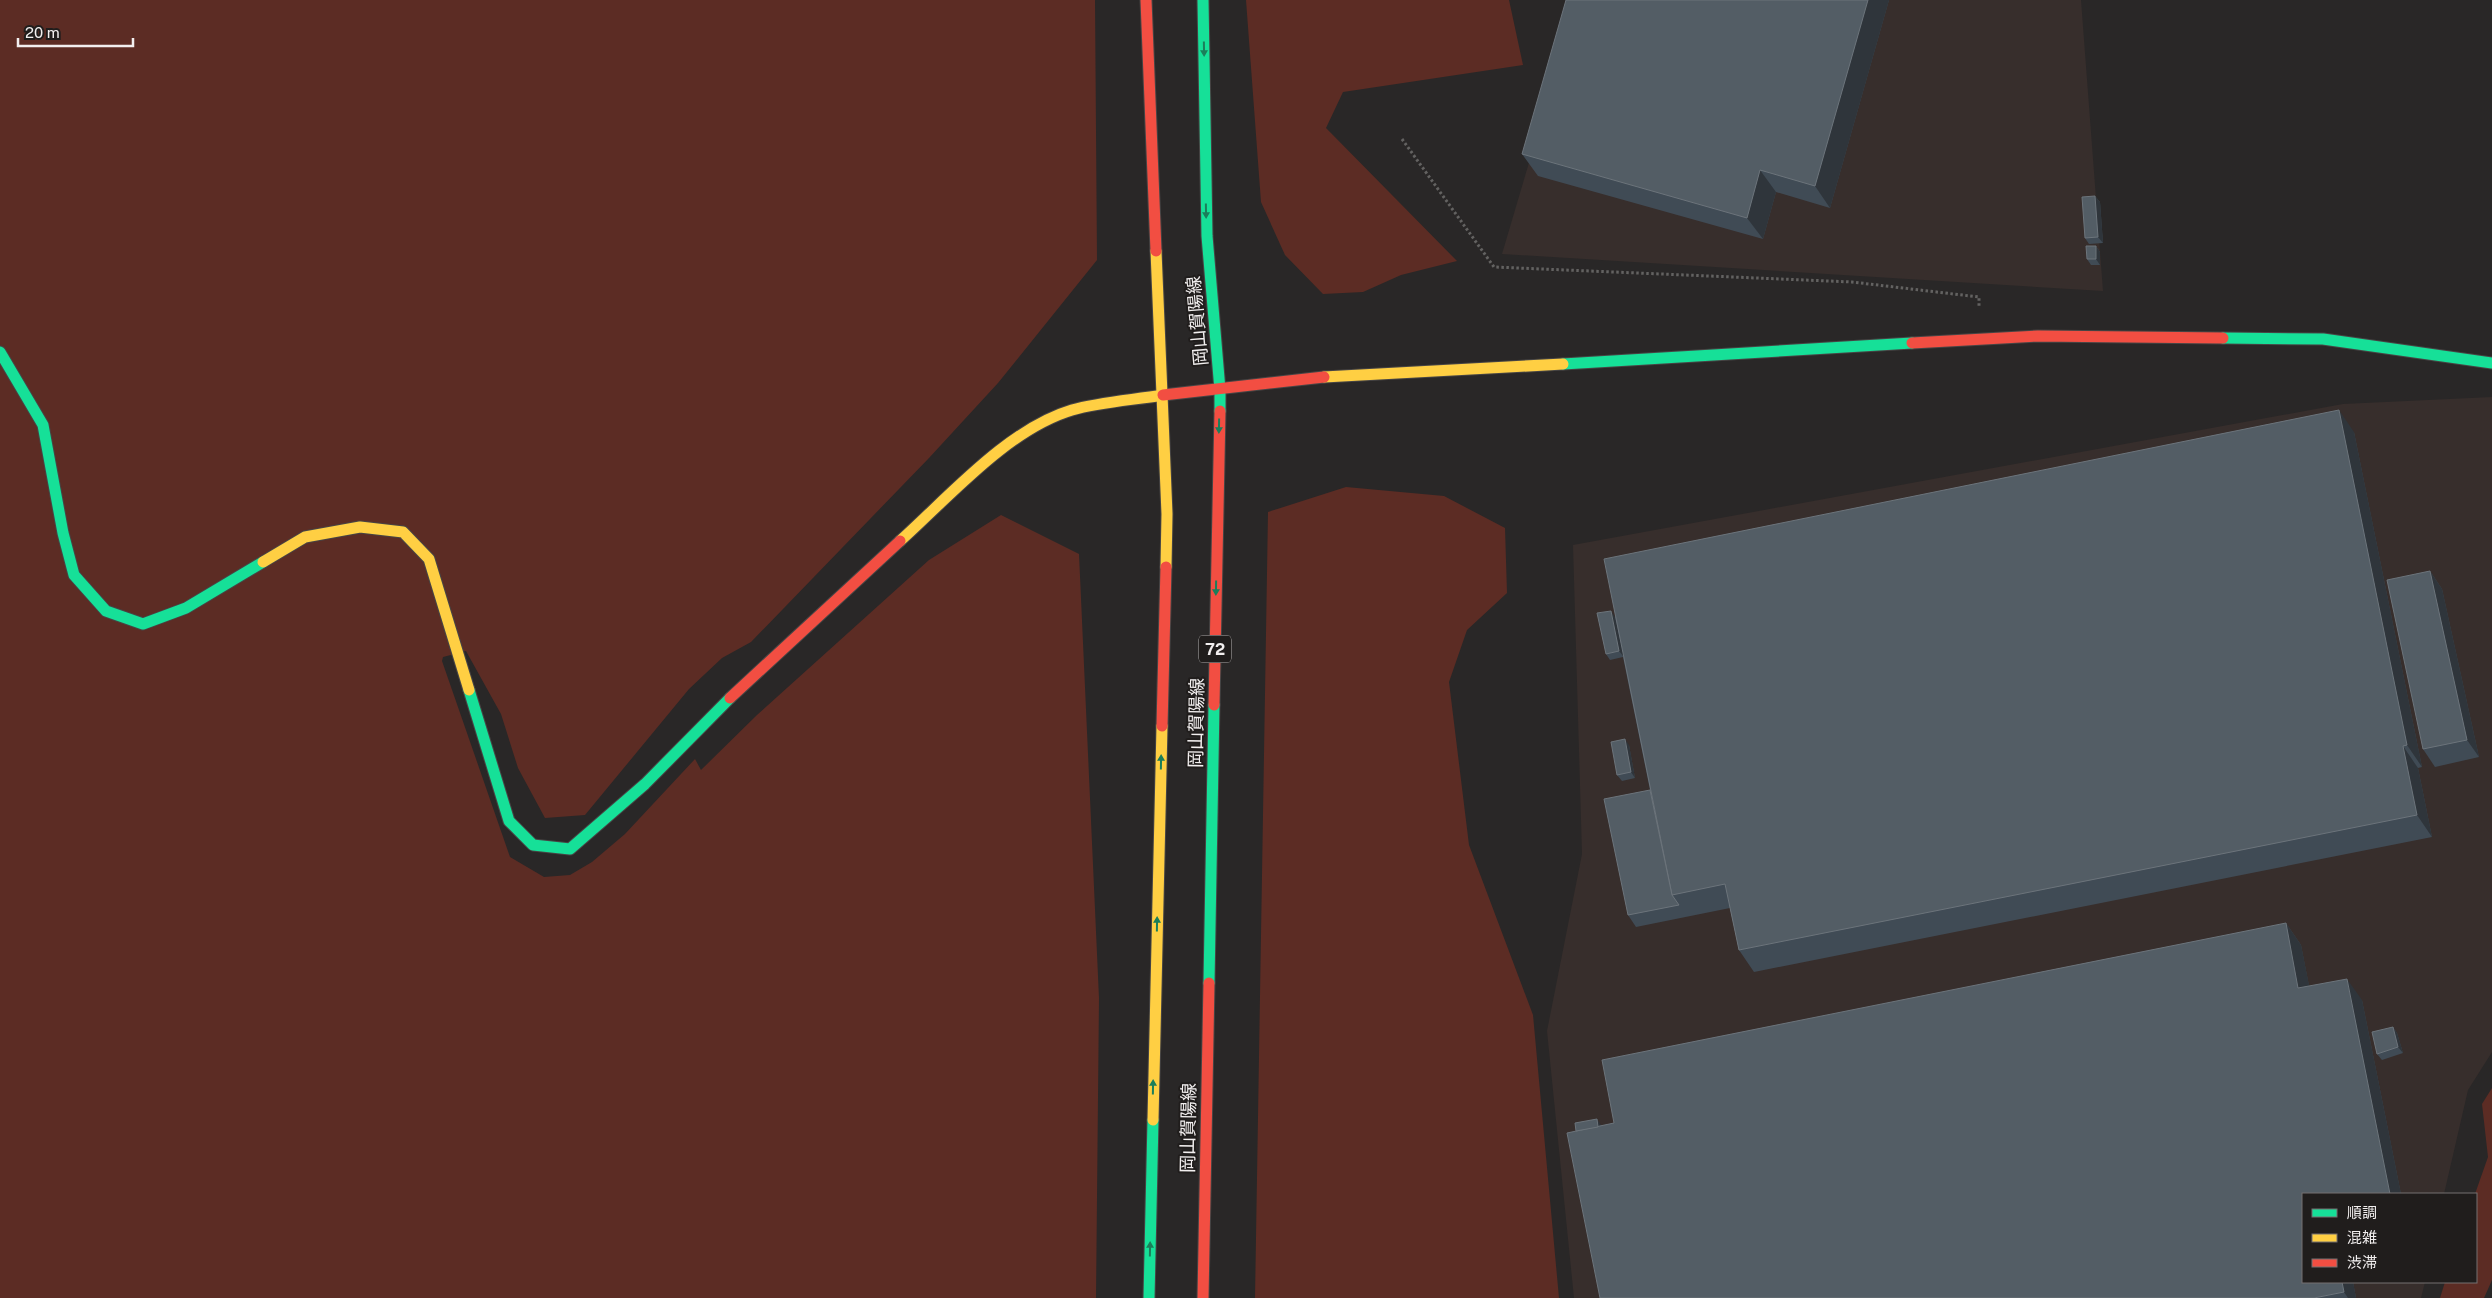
<svg xmlns="http://www.w3.org/2000/svg" width="2492" height="1298" viewBox="0 0 2492 1298" font-family="'Public Sans','Noto Sans JP',sans-serif">
	<style>
		.built { fill: #372e2c }
		.green { fill: #5c2c24 }
		.lines { fill: none; stroke-linecap: round; stroke-linejoin: round }
		.fast-casing { stroke: #474545; stroke-width: 13 }
		.slow-casing { stroke: #474545; stroke-width: 13 }
		.jam-casing { stroke: #474545; stroke-width: 13 }
		.path { stroke: #636261; stroke-width: 3; stroke-dasharray: 2.5 2.5; stroke-linecap: butt }
		.fast { stroke: #16e098; stroke-width: 11 }
		.slow { stroke: #ffcf43; stroke-width: 11 }
		.jam { stroke: #f24e42; stroke-width: 11 }
		.wall { fill: #404b55 }
		.shaded-wall { fill: #2f353b }
		.building { fill: #535d65; stroke: #6c747b }
		.oneway { fill: #1b7e5a }
		.labels { text-anchor: middle; dominant-baseline: central; stroke-width: 4; stroke-linejoin: round; paint-order: stroke }
		.shield { fill: #201d1c; stroke: #b3b0b0; stroke-width: 1 }
		.shield-label { font-size: 16px; font-weight: bold; fill: #f2efef }
		.street-label { font-size: 18px; fill: #f2efef; stroke: #201d1c }
	</style>
	<rect width="100%" height="100%" fill="#292727"/>
	<!-- built -->
	<g class="built">
		<polygon points="1577,0 2081,0 2103,291 1502,254"/>
		<polygon points="2492,397 2492,1052 2468,1090 2444,1194 2303,1194 2303,1282 2425,1282 2421,1298 1574,1298 1547,1031 1582,854 1573,545 2343,404"/>
	</g>
	<!-- green -->
	<g class="green">
		<polygon points="0,0 1095,0 1097,260 998,383 929,458 751,642 722,658 689,689 585,815 545,818 518,768 501,714 466,651 443,657 442,661 510,857 544,877 570,875 592,862 625,834 695,759 701,770 757,715 929,560 1001,515 1079,554 1099,998 1096,1298 0,1298"/>
		<polygon points="1246,0 1509,0 1523,65 1343,92 1326,128 1457,261 1401,275 1363,292 1323,294 1285,255 1261,202"/>
		<polygon points="1346,487 1444,496 1505,528 1507,593 1467,630 1449,682 1469,845 1533,1015 1559,1298 1255,1298 1268,512"/>
		<polygon points="2492,1088 2492,1280 2484,1298 2440,1298 2445,1282 2476,1282 2475,1194 2488,1157 2482,1104"/>
	</g>
	<g class="lines">
		<!-- fast casing -->
		<g class="fast-casing">
			<g id="fast">
				<polyline points="1203,0 1207,236 1220,390 1220,411"/>
				<polyline points="2223,338 2323,339 2492,363"/>
				<polyline points="0,352 43,425 63,533 74,575 106,611 143,624 186,608 263,562"/>
				<polyline points="1563,364 1912,343"/>
				<polyline points="469,690 509,821 533,845 570,849 645,784 730,698"/>
				<polyline points="1209,983 1214,705"/>
				<polyline points="1149,1298 1153,1120"/>
			</g>
		</g>
		<!-- slow casing -->
		<g class="slow-casing">
			<g id="slow">
				<polyline points="1156,251 1167,514 1166,567"/>
				<polyline points="1324,377 1563,364"/>
				<path d="M900 541C949 497 1008 429 1072 410 1100 402 1133 400 1163 395"/>
				<polyline points="263,562 305,537 360,527 403,532 429,559 469,690"/>
				<polyline points="1153,1120 1162,726"/>
			</g>
		</g>
		<!-- jam casing -->
		<g class="jam-casing">
			<g id="jam">
				<polyline points="1146,0 1156,251"/>
				<polyline points="1912,343 2038,336 2223,338"/>
				<polyline points="1163,395 1324,377"/>
				<polyline points="730,698 900,541"/>
				<polyline points="1214,705 1220,411"/>
				<polyline points="1162,726 1166,567"/>
				<polyline points="1203,1298 1209,983"/>
			</g>
		</g>
		<!-- path -->
		<polyline class="path" points="1402,139 1494,267 1852,282 1979,297 1979,306"/>
		<!-- fast -->
		<use href="#fast" class="fast"/>
		<!-- slow -->
		<use href="#slow" class="slow"/>
		<!-- jam -->
		<use href="#jam" class="jam"/>
	</g>
	<!-- wall -->
	<g class="wall">
		<polygon points="1889,0 1830,208 1776,192 1763,239 1538,176 1522,154"/>
		<polygon points="2095,196 2100,202 2103,243 2089,244 2085,238"/>
		<polygon points="2096,246 2100,252 2100,265 2091,265 2087,259"/>
		<polygon points="2354,432 2422,767 2418,768 2432,837 1754,972 1739,950 1730,908 1636,927 1628,915 1650,790 1623,657 1610,660 1606,654 1615,617"/>
		<polygon points="2430,571 2442,589 2479,757 2435,767 2423,749"/>
		<polygon points="1629,745 1635,778 1622,781 1617,775"/>
		<polygon points="2286,923 2301,945 2309,986 2362,1000 2401,1194 2303,1194 2303,1282 2353,1282 2356,1298 1600,1298 1576,1131 1601,1125 1601,1126 1614,1123"/>
		<polygon points="2393,1027 2397,1033 2403,1053 2382,1060 2377,1054"/>
	</g>
	<!-- shaded-wall -->
	<g class="shaded-wall">
		<polygon points="1868,0 1889,0 1830,208 1815,186"/>
		<polygon points="1760,170 1776,192 1763,239 1747,218"/>
		<polygon points="2095,196 2100,202 2103,243 2098,237"/>
		<polygon points="2096,246 2100,252 2100,265 2096,259"/>
		<polygon points="2339,410 2354,432 2422,767 2407,745"/>
		<polygon points="2430,571 2442,589 2479,757 2467,740"/>
		<polygon points="1611,611 1615,617 1624,657 1619,651"/>
		<polygon points="1625,739 1629,745 1635,778 1631,772"/>
		<polygon points="2403,746 2418,768 2432,837 2417,815"/>
		<polygon points="2286,923 2301,945 2314,1010 2298,988"/>
		<polygon points="2347,979 2362,1000 2401,1194 2390,1194"/>
		<polygon points="2393,1027 2397,1033 2403,1053 2398,1047"/>
		<polygon points="1597,1119 1601,1125 1605,1150 1601,1144"/>
		<polygon points="2342,1282 2353,1282 2356,1298 2348,1298 2344,1292"/>
	</g>
	<!-- building -->
	<g class="building">
		<polygon points="1566,0 1868,0 1815,186 1760,170 1747,218 1522,154"/>
		<polygon points="2095,196 2098,237 2085,238 2082,197"/>
		<polygon points="2086,246 2096,246 2096,259 2087,259"/>
		<polygon points="2339,410 2407,745 2403,746 2417,815 1739,950 1725,884 1672,895 1604,559"/>
		<polygon points="2430,571 2467,740 2423,749 2387,580"/>
		<polygon points="1611,611 1619,651 1606,654 1597,613"/>
		<polygon points="1625,739 1631,772 1617,775 1611,742"/>
		<polygon points="1650,790 1672,895 1679,905 1628,915 1604,799"/>
		<polygon points="2286,923 2298,988 2347,979 2390,1194 2303,1194 2303,1282 2342,1282 2344,1292 2314,1298 1600,1298 1567,1133 1614,1123 1602,1060"/>
		<polygon points="2393,1027 2398,1047 2377,1054 2372,1032"/>
		<polygon points="1597,1119 1598,1127 1576,1131 1575,1123"/>
	</g>
	<!-- one-way arrows -->
	<defs><path id="oneway-solid" d="M-6-.8H1V-3.2L6.5 0L1 3.2V.8H-6Z" transform="scale(1.25)"/></defs>
	<g class="oneway">
		<use href="#oneway-solid" transform="translate(1204 49) rotate(89)"/>
		<use href="#oneway-solid" transform="translate(1206 211) rotate(89)"/>
		<use href="#oneway-solid" transform="translate(1219 426) rotate(91)"/>
		<use href="#oneway-solid" transform="translate(1216 588) rotate(91)"/>
		<use href="#oneway-solid" transform="translate(1161 762) rotate(-89)"/>
		<use href="#oneway-solid" transform="translate(1157 924) rotate(-89)"/>
		<use href="#oneway-solid" transform="translate(1153 1087) rotate(-89)"/>
		<use href="#oneway-solid" transform="translate(1150 1249) rotate(-89)"/>
	</g>
	<g class="labels">
		<!-- shield labels -->
		<rect class="shield" x="1199" y="635.5" width="32" height="27" rx="4"/>
		<g class="shield-label">
			<text x="1215" y="649">72</text>
		</g>
		<!-- street labels -->
		<g class="street-label">
			<text transform="translate(1197 321) rotate(-95)">岡山賀陽線</text>
			<text transform="translate(1196 723) rotate(-89)">岡山賀陽線</text>
			<text transform="translate(1188 1128) rotate(-89)">岡山賀陽線</text>
		</g>
	</g>
	<!-- legend -->
	<rect x="2302" y="1193" width="175" height="90" fill="#201d1c" stroke="#747170"/>
	<rect x="2312" y="1209" width="25" height="8" fill="#16e098" stroke="#747170"/>
	<text x="2347" y="1218" font-size="15" fill="#f2efef">順調</text>
	<rect x="2312" y="1234" width="25" height="8" fill="#ffcf43" stroke="#747170"/>
	<text x="2347" y="1243" font-size="15" fill="#f2efef">混雑</text>
	<rect x="2312" y="1259" width="25" height="8" fill="#f24e42" stroke="#747170"/>
	<text x="2347" y="1268" font-size="15" fill="#f2efef">渋滞</text>
	<!-- scale -->
	<path d="M18 38v8h115v-8" fill="none" stroke="#f2efef" stroke-width="2.5"/>
	<text x="25" y="38" font-size="15" fill="#f2efef" stroke="#201d1c" stroke-width="4" paint-order="stroke">20 m</text>
</svg>
